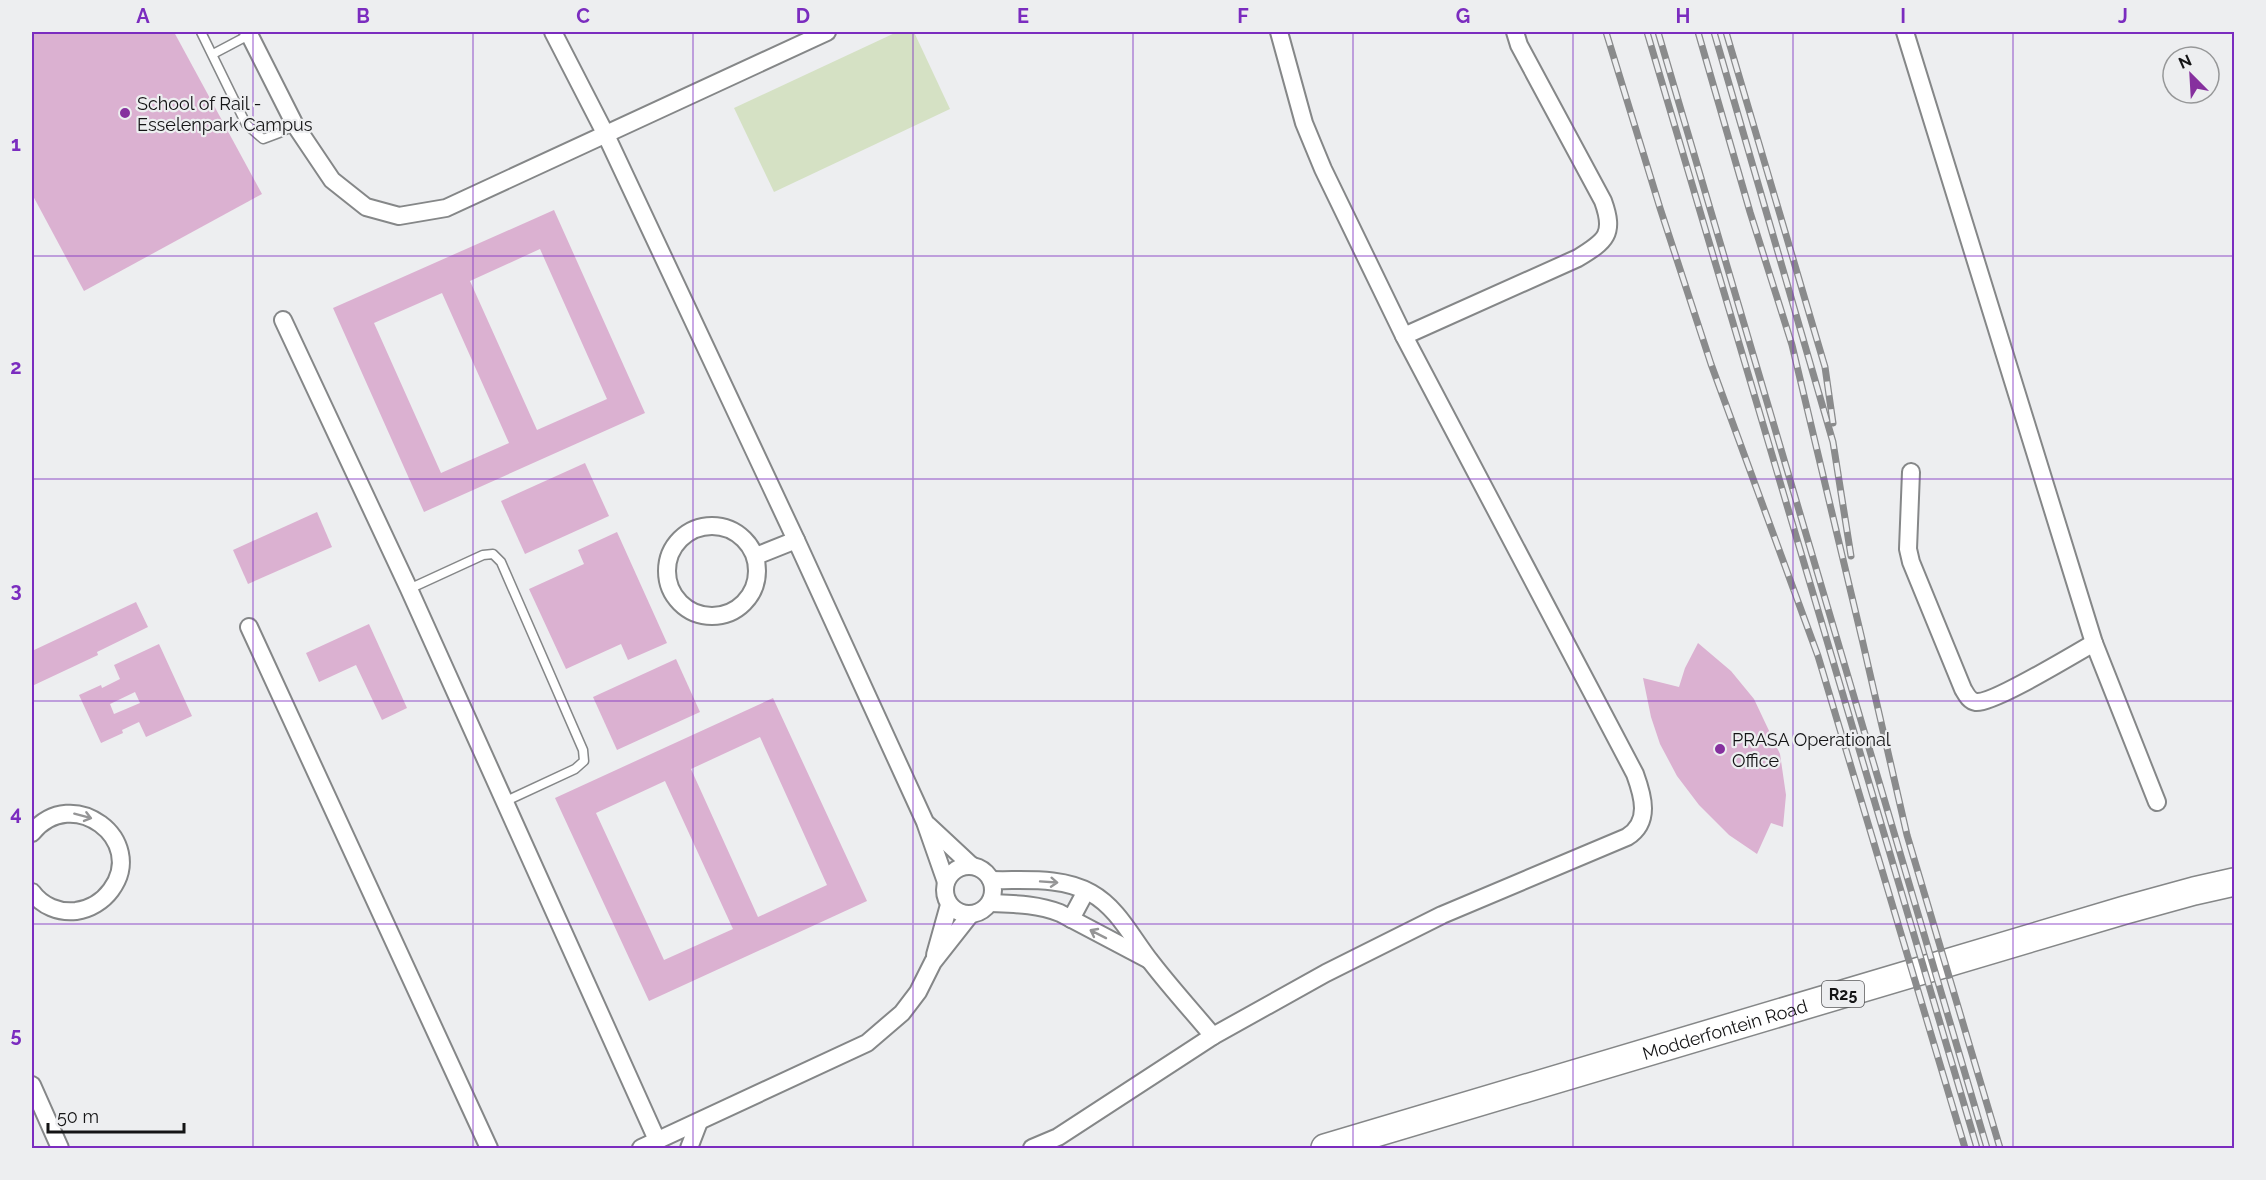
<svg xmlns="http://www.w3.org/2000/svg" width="2266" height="1180" viewBox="0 0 2266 1180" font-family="Raleway,sans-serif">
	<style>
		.grass { fill: #d5e1c4 }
		.building { fill: #dbb1d1; fill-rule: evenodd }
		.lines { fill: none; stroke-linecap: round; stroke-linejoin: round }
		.service-casing { stroke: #858788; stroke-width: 11 }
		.minor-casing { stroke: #858788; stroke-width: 20 }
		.primary-casing { stroke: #858788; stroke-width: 30 }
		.service { stroke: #fff; stroke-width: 8 }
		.minor { stroke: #fff; stroke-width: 16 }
		.primary { stroke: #fff; stroke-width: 27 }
		.rail-casing { stroke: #8a8b8c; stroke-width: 7 }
		.rail { stroke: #edeef0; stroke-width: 4.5; stroke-dasharray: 14; stroke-linecap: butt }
		.oneway { stroke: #959596 }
		.grid { fill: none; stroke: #7b2cbf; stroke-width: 1.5; stroke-opacity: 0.55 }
		.poi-dot { fill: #86309e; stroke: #edeef0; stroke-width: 2 }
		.labels { text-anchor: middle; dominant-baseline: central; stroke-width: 4.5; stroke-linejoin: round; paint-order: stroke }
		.shield { fill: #edeef0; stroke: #555557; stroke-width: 1.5 }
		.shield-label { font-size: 16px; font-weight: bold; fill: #141415 }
		.poi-label { font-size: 18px; fill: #141415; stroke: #edeef0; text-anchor: start }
		.street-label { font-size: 18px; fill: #141415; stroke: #edeef0 }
		.neatline { fill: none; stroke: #7b2cbf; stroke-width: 2 }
		.grid-label { font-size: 20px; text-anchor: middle; font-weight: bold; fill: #7b2cbf }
	</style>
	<rect width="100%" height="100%" fill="#edeef0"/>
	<!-- grass -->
	<polygon class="grass" points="897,32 914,32 950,109 774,192 734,108"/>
	<!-- building -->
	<g class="building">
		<polygon points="32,32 174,32 262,194 84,291 32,194"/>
		<path d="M554 210 645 413 424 512 333 308ZM540 249 607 399 537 430 470 281ZM442 293 509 443 441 473 374 323Z"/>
		<polygon points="585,463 609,516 525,554 501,501"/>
		<polygon points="317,512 332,547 248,584 233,550"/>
		<polygon points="617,532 667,643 628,660 621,644 566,669 529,589 584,564 578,550"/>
		<polygon points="136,602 148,627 97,652 98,655 32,686 32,651"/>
		<polygon points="369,624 407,708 382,720 356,665 319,682 306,653"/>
		<polygon points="1698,643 1731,671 1754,699 1780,754 1786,795 1783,827 1771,823 1757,854 1729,835 1699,805 1677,776 1660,744 1651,717 1643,678 1679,687 1685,668"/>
		<path d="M159 644 192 716 146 737 139 722 122 730 123 733 101 743 79 695 101 685 102 688 120 679 114 665ZM135 692 140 703 114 714 110 704Z"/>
		<polygon points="676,659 700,712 617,750 593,697"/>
		<path d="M773 698 867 901 649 1001 555 798ZM760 737 827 885 758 917 691 769ZM665 781 733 929 664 960 596 813Z"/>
	</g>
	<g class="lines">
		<!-- service casing -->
		<g class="service-casing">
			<g id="service">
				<polyline points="201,32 246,124 263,139 279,133 295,125"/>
				<polyline points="213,54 249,35"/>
				<polyline points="409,589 483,555 493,554 501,562 583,750 584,761 575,769 504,802"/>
			</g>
		</g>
		<!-- minor casing -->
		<g class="minor-casing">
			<g id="minor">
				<polyline points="248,32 295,125 332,180 366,207 399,216 446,208 827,32"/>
				<polyline points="553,32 605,133 796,540 925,822 946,882"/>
				<polyline points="1905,32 2094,643 2157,802"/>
				<polyline points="283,320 409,589 657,1140"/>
				<path d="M1404 336 1578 258C1606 241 1615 234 1603 201L1519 45 1515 32"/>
				<path d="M1911 472 1908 549 1911 562 1963 689C1966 694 1969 701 1976 702 1993 704 2074 654 2094 643"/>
				<circle cx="712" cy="571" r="45"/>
				<polyline points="756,556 796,540"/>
				<polyline points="249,627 489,1148"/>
				<polyline points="928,825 972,866"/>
				<path d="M32 833C72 783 148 840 111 890 103 901 90 909 76 911 59 913 42 906 32 892"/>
				<circle cx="969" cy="890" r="24"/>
				<path d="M991 880C1023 881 1061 876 1091 893 1118 908 1132 938 1151 962 1171 988 1193 1012 1213 1036"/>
				<path d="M990 903C1014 904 1037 904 1060 913L1149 960"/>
				<polyline points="1071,919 1086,891"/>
				<polyline points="935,955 949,905"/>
				<polyline points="32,1085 60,1148"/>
				<polyline points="641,1148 867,1043 902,1013 918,992 933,962 970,915"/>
				<polyline points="689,1148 699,1122"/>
				<path d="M1032 1148 1058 1137 1213 1036 1326 973 1442 915 1627 837C1651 822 1643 796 1635 774L1404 336 1323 169 1304 123 1279 32"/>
			</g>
		</g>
		<!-- primary casing -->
		<g class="primary-casing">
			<g id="primary">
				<path id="s1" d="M1325 1148 2125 910 2194 891 2234 882"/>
			</g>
		</g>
		<!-- service -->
		<use href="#service" class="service"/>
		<!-- minor -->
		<use href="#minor" class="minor"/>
		<!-- primary -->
		<use href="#primary" class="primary"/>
		<!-- rail casing -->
		<g class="rail-casing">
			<g id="rail">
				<polyline points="1606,32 1660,208 1711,364 1818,656 1965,1148"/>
				<polyline points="1647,32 1977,1148"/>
				<polyline points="1658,32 1987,1148"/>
				<polyline points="1698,32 1750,212 1792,345 1862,639 1907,835 2000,1148"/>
				<polyline points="1714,32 1833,442 1851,556"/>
				<polyline points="1726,32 1825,367 1833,423"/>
			</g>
		</g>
		<!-- rail -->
		<use href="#rail" class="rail"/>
	</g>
	<!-- one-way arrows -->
	<defs><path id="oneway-shaft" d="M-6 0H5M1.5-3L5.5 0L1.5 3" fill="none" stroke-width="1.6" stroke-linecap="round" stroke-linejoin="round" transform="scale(1.5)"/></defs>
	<g class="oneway">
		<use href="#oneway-shaft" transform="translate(83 816) rotate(15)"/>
		<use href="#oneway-shaft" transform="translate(1049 882) rotate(4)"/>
		<use href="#oneway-shaft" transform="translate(1098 934) rotate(-153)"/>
	</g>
	<!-- grid -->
	<path class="grid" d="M253 32V1148M473 32V1148M693 32V1148M913 32V1148M1133 32V1148M1353 32V1148M1573 32V1148M1793 32V1148M2013 32V1148M32 256H2234M32 479H2234M32 701H2234M32 924H2234"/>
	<!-- markers -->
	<g class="poi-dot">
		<circle cx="125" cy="113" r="6"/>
		<circle cx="1720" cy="749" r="6"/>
	</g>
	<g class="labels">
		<!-- shield labels -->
		<rect class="shield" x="1822" y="981" width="42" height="26" rx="4.5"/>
		<g class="shield-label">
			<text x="1843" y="994">R25</text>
		</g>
		<!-- poi labels -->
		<g class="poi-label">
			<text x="137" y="103">School of Rail -<tspan x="137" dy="21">Esselenpark Campus</tspan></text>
			<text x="1732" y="739">PRASA Operational<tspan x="1732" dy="21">Office</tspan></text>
		</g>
		<!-- street labels -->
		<g class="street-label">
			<text stroke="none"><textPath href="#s1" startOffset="417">Modderfontein Road</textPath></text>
		</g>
	</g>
	<!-- border -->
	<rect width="2266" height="1180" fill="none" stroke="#edeef0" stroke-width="66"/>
	<!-- north arrow -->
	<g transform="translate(2191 75) rotate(336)"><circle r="28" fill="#edeef0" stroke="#969798" stroke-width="1.5"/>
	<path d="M0-4.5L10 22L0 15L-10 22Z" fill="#86309e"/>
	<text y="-9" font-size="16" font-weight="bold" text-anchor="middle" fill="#141415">N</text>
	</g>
	<!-- scale -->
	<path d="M48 1123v9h136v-9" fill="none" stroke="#141415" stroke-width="3"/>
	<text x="57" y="1123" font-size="18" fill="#141415" stroke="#edeef0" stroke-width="4.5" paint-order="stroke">50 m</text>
	<rect x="33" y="33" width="2200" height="1114" class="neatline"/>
	<g class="grid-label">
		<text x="143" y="23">A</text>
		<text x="363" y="23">B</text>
		<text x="583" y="23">C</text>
		<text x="803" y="23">D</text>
		<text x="1023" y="23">E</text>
		<text x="1243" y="23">F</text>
		<text x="1463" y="23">G</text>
		<text x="1683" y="23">H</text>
		<text x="1903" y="23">I</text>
		<text x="2123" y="23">J</text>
		<text x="16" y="151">1</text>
		<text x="16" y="374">2</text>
		<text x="16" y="597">3</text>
		<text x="16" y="820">4</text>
		<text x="16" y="1042">5</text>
	</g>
</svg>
